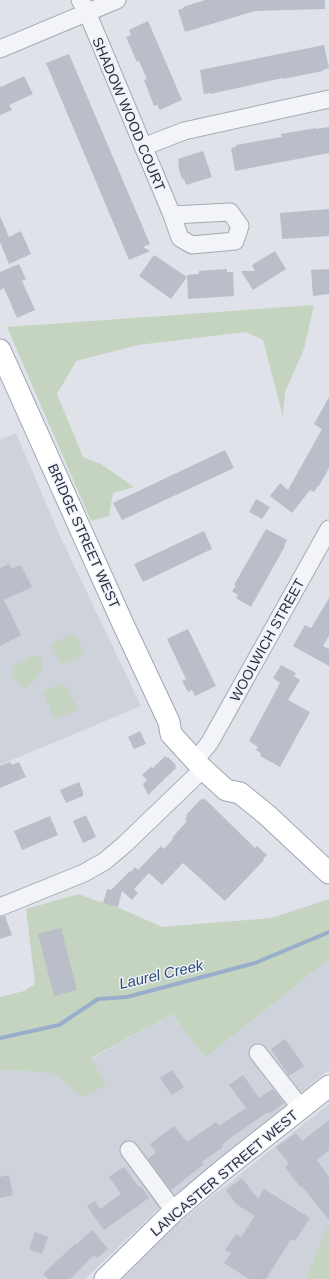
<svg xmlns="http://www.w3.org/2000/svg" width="329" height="1279" viewBox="0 0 329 1279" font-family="Helvetica,sans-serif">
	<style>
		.built { fill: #cdd2db }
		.green { fill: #c4d4c0 }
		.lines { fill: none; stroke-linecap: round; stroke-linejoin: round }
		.stream { stroke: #99aecb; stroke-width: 4 }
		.building { fill: #b9bec9 }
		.minor-casing { stroke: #a4a9b3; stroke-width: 19 }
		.major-casing { stroke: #9ea6b6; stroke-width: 23 }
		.minor { stroke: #f2f4f7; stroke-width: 17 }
		.major { stroke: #fff; stroke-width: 21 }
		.labels { text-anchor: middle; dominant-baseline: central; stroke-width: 3; stroke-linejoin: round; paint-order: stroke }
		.street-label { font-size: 14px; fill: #282f41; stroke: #eff2f7 }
		.water-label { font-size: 15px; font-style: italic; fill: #304b77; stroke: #eff2f7 }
	</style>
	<rect width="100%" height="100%" fill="#dfe3e9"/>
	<!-- built -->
	<g class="built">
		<polygon points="16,433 60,536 141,706 0,765 0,440"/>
		<polygon points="329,959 329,1070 157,1210 85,1279 0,1279 0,1071 11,1070 56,1074 91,1059 172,1014 205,1058"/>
		<polygon points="329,1104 329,1225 306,1279 123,1279 123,1278 177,1224"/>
	</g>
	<!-- green -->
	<g class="green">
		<polygon points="314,305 304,349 285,392 283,417 263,340 246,332 138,345 76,361 57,394 83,457 101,464 134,487 113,493 109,516 91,521 7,327"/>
		<polygon points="74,633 85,654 62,665 50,644"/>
		<polygon points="34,655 41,658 43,667 34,682 24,689 11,675 14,666"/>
		<polygon points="59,684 65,685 78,709 54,719 43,692"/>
		<polygon points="79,894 96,901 110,904 162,927 271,918 329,899 329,959 205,1058 172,1014 91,1058 106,1085 81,1097 56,1074 11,1070 0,1071 0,997 24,991 35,984 26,909"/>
		<polygon points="329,1225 329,1279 306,1279 328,1226"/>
	</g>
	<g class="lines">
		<!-- stream -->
		<polyline class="stream" points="0,1038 59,1025 98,999 127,997 255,963 329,932"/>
	</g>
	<!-- building -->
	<g class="building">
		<polygon points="205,0 325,0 325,9 255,11 185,32 178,10 184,8 183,7"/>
		<polygon points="148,21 182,100 160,110 157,105 154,106 144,80 147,79 139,61 137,62 126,37 131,35 129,30"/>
		<polygon points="324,45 329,68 323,70 323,71 283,79 283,78 210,94 210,93 204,94 200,70"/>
		<polygon points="69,54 150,244 143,247 150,251 129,260 46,63"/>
		<polygon points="24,76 33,94 9,105 12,110 0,115 0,85 1,87"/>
		<polygon points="329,127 329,153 235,171 231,148 236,147 236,145 282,137 281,134 316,128 316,129"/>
		<polygon points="203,151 212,177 186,185 184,179 182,179 178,166 179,166 178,159"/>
		<polygon points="329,209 329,236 282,239 280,213"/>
		<polygon points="0,216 9,237 21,231 31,254 9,264 0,242"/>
		<polygon points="275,251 286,269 253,290 241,271 255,271 252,265"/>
		<polygon points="154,255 187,277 171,299 139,276"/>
		<polygon points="19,264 26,279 22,281 35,310 17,318 4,288 0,290 0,272"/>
		<polygon points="227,269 227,272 233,272 234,296 188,299 187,275 199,274 199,271"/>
		<polygon points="329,269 329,294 313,296 311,270"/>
		<polygon points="329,397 329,468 319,486 318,486 314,492 310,490 292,513 270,496 280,483 288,490 322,429 314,424"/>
		<polygon points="225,450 234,468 122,520 113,503"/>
		<polygon points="256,499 270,507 262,519 249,512"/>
		<polygon points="266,529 287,540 284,546 285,546 251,607 236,598 238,595 232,591 236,586 234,585"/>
		<polygon points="204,531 212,549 143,582 134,564"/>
		<polygon points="9,564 11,569 21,565 32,587 4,600 21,635 0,646 0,568"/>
		<polygon points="329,598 329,636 323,646 329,649 329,666 293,646 305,625 311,628"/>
		<polygon points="188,629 216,686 195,696 192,690 188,692 182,681 186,679 167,639"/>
		<polygon points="281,665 296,673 294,676 300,680 288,700 310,712 280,767 260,756 261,753 256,750 258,747 249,741 280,683 273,678"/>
		<polygon points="140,731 146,744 134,749 128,737"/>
		<polygon points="165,756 167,758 168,757 176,765 175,766 176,768 148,795 143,784 147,780 142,775 151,767 153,768"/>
		<polygon points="10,762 12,765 19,762 26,777 0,788 0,766"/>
		<polygon points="79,782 83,792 83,796 66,803 60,790"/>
		<polygon points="204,798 255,848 257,846 267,855 263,859 264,860 225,901 183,863 162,885 149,873 134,889 138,893 132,900 122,891 118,907 103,903 107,889 111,890 130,871 131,872 135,867 138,870 161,846 164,849 173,839 172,838 187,821 185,819 187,816 186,815 201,799 203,800"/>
		<polygon points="86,815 96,837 83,843 73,821"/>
		<polygon points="50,816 58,835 22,850 14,831"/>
		<polygon points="5,916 12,935 0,939 0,917"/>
		<polygon points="61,928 77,990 54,996 38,934"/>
		<polygon points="285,1039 304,1066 289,1076 271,1049"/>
		<polygon points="172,1070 184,1087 172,1095 160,1078"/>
		<polygon points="243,1075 259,1098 273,1089 284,1103 269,1114 268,1112 233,1136 222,1145 223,1147 202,1162 204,1164 171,1190 148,1159 156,1152 150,1144 174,1126 187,1142 216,1122 219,1126 246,1108 229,1085"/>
		<polygon points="329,1120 329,1150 317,1160 329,1177 329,1220 302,1186 300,1187 285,1167 289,1164 276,1147 296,1133 302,1141"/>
		<polygon points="124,1167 139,1187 141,1186 149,1198 104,1230 87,1206 95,1201 100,1209 121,1194 109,1177"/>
		<polygon points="9,1175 13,1195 0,1198 0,1177"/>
		<polygon points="242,1178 258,1199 264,1189 310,1218 295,1241 291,1239 266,1279 249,1279 224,1263 231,1253 225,1250 236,1234 241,1237 255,1216 236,1204 226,1190"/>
		<polygon points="92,1230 108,1249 97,1258 94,1255 70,1279 48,1279 43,1274 75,1244 76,1245"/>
		<polygon points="35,1232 48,1237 42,1254 29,1249"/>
	</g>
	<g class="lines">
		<!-- minor casing -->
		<g class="minor-casing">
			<g id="minor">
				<polyline points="80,0 87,12 172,215 180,238 192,245 235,241 240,226 230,212 172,215"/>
				<polyline points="0,49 117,0"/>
				<polyline points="143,147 184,131 329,99"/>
				<polyline points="203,751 210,742 329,529"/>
				<polyline points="0,907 84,873 105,861 125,844 203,769"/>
				<polyline points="258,1053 301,1108"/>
				<polyline points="129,1150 174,1211"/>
			</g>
		</g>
		<!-- major casing -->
		<g class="major-casing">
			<g id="major">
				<polyline points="0,350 123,624 169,722 171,734 203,769 226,790 240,793 267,815 329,873"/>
				<polyline points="105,1279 174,1211 224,1169 329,1086"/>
			</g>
		</g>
		<!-- minor -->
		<use href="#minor" class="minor"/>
		<!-- major -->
		<use href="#major" class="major"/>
	</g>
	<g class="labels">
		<!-- street labels -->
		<g class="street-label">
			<text transform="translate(129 114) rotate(67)">SHADOW WOOD COURT</text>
			<text transform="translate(84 536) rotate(66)">BRIDGE STREET WEST</text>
			<text transform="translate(267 640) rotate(-61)">WOOLWICH STREET</text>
			<text transform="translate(224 1173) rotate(-40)">LANCASTER STREET WEST</text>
		</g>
		<!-- water labels -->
		<g class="water-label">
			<text transform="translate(161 974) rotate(-13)">Laurel Creek</text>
		</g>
	</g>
</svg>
